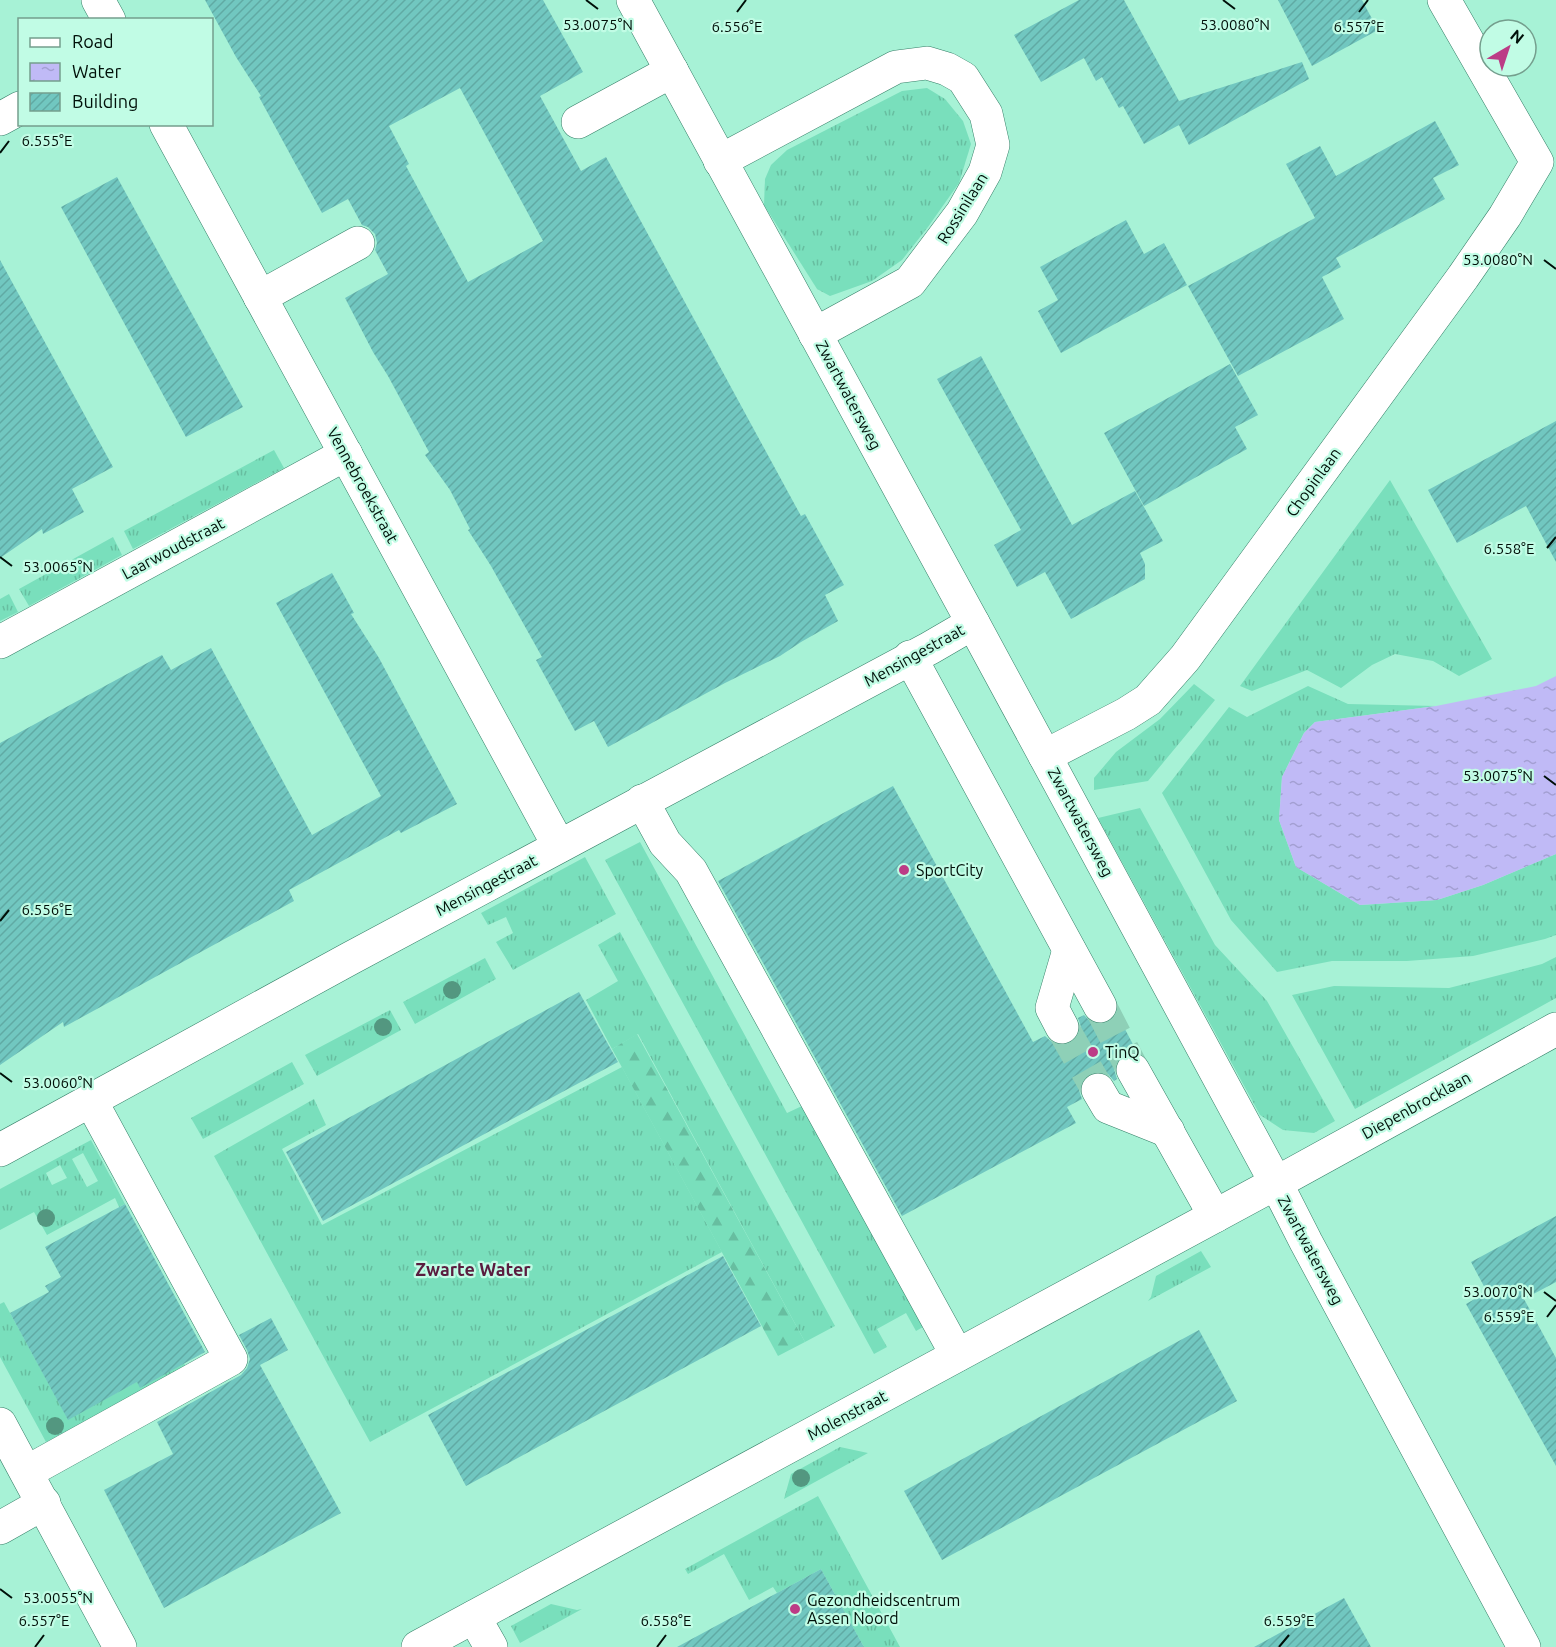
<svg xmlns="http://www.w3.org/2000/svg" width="1556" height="1647" viewBox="0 0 1556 1647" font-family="Ubuntu,sans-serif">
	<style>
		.grass { fill: url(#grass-tufts); fill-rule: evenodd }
		.forest { fill: url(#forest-firs) }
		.water { fill: url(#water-ripples) }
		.building { fill: url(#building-hatch); fill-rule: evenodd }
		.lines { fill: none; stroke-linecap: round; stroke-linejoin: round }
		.minor-tunnel { stroke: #8ed0b7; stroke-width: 33; stroke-dasharray: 33 16; stroke-linecap: butt }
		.minor-casing { stroke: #347f67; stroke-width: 34 }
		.minor { stroke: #fff; stroke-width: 33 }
		.tree { fill: #539780 }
		.ticks { fill: none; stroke: #001009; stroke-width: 2 }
		.poi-dot { fill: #bc3c86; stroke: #c1fce5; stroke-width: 2 }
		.labels { text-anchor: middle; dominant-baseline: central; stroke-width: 4.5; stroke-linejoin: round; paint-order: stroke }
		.street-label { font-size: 16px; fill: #001009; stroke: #c1fce5 }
		.poi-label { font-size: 16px; fill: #001009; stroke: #c1fce5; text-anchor: start }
		.neighbourhood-label { font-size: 18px; font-weight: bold; fill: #5a1c3f; stroke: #c1fce5 }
		.ticks-label { font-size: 15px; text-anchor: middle; fill: #001009; stroke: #c1fce5; stroke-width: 4.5; stroke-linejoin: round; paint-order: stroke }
	</style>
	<defs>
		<pattern id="grass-tufts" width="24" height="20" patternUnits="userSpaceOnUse" patternTransform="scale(1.5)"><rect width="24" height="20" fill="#79dfbc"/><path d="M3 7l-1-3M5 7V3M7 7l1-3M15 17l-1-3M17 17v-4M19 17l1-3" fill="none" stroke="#67bea0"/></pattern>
		<pattern id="forest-firs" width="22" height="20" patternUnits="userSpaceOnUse" patternTransform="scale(1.5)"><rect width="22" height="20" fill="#79dfbc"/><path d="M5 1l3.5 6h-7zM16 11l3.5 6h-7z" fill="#67bea0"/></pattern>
		<pattern id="water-ripples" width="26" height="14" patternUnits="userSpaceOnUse" patternTransform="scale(1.5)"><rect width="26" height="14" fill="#c0baf6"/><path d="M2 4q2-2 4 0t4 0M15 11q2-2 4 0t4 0" fill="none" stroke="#a39fd2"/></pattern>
		<pattern id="building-hatch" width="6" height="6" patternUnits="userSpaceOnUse" patternTransform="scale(1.5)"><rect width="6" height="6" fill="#71c7c0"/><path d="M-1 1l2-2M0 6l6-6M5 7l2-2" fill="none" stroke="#60aaa4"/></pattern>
	</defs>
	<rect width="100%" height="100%" fill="#a7f2d6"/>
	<!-- grass -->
	<g class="grass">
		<polygon points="927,88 945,99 963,121 971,144 959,183 928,227 902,260 872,281 830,296 817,289 764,205 765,179 771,165 787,150 902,91"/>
		<polygon points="274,450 284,468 133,549 124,531"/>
		<polygon points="1390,480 1492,659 1459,676 1433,661 1395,654 1372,665 1341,688 1307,670 1252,691 1240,686"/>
		<polygon points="113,537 122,555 29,606 19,589"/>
		<polygon points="9,594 18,612 0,621 0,599"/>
		<polygon points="1194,684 1215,700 1148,781 1094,790 1094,778 1116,752 1160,719"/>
		<polygon points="1308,686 1348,704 1436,706 1315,722 1304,733 1282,777 1279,820 1296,867 1360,905 1437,900 1483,885 1556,854 1556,935 1545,939 1473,956 1407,961 1332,961 1277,972 1231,920 1162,793 1229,707 1247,717"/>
		<polygon points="1140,808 1215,945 1267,1001 1335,1121 1314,1133 1283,1130 1260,1115 1098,818"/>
		<polygon points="640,842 787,1113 802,1106 923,1327 916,1331 906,1313 877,1329 887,1347 874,1354 605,860"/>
		<polygon points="585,857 616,914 513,970 496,942 513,933 506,917 488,925 481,913"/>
		<polygon points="620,932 835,1326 805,1342 638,1034 612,1049 586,1000 618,981 598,945"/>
		<polygon points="1556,957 1556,998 1355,1109 1292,995 1334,986 1449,988 1542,964"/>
		<polygon points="485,958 496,979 415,1024 403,1002"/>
		<polygon points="390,1010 401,1030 317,1076 305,1055"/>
		<polygon points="292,1062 304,1084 203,1139 191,1118"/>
		<polygon points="622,1067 722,1252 370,1442 214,1156 314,1099 326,1125 282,1149 322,1225"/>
		<path d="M91 1140 125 1204 119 1207 115 1198 47 1235 34 1212 0 1230V1189ZM83 1153 98 1181 87 1187 72 1159ZM60 1165 67 1178 52 1185 46 1173Z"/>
		<polygon points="1201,1251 1211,1267 1148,1301 1151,1297 1156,1276"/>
		<polygon points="4,1302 68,1419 181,1358 186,1367 46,1442 0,1357 0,1304"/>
		<polygon points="840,1447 868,1453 784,1499 791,1474"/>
		<polygon points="818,1496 900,1647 864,1647 821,1569 777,1593 773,1587 749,1600 724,1554 688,1574 685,1569"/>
		<polygon points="551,1604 577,1610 582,1609 520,1643 511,1626"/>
	</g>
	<!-- forest -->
	<polygon class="forest" points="637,1034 805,1342 778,1356 612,1049"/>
	<!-- water -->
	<polygon class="water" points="1556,676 1556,854 1483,885 1437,900 1360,905 1296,867 1279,820 1282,777 1304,733 1315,722 1436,706 1536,686"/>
	<!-- building -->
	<g class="building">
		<path d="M205 0H543L583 72 540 96 581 171 606 157 801 516 805 514 844 585 825 595 838 621 801 642 780 656 725 683 608 747 594 721 575 731 536 660 542 657 491 566 468 530 470 529 450 490 425 455 429 452 388 376 373 352 345 298 388 274 375 250 377 243 375 234 368 227 362 225 348 199 322 213 259 97 261 96 236 57ZM460 88 543 241 468 282 406 166 409 164 389 126Z"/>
		<polygon points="1079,0 1124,0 1179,101 1302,62 1309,79 1189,145 1179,125 1144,144 1123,106 1119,108 1102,77 1096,81 1084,58 1041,82 1014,35"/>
		<polygon points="1278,0 1362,0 1378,30 1312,66"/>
		<polygon points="1435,121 1459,165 1433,178 1445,199 1336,258 1341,267 1322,277 1344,319 1238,376 1188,286 1315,218 1286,164 1320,146 1336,176"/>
		<polygon points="117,177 243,407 186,437 61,207"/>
		<polygon points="1126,220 1144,254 1164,243 1187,285 1061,353 1038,311 1058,300 1040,267"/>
		<polygon points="0,260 113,467 72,489 84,512 43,534 42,529 0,558"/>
		<polygon points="981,356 1072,525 1135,491 1163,541 1140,553 1145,564 1145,579 1071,619 1045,572 1017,587 994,545 1021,530 937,379"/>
		<polygon points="1230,364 1258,415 1235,427 1247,449 1144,506 1104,433"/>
		<polygon points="1556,421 1556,562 1526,506 1457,543 1428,490"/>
		<polygon points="332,573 354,613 351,614 379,658 457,804 401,833 399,830 289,890 294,901 64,1027 63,1022 0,1065 0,743 162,655 171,670 211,648 312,835 381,796 276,603"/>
		<polygon points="893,786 1033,1042 1045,1036 1053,1043 1061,1046 1070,1044 1078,1036 1081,1027 1078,1018 1084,1015 1091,1022 1100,1025 1109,1022 1117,1014 1137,1052 1133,1051 1124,1053 1117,1060 1114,1069 1117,1079 1114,1081 1108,1074 1098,1071 1089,1074 1082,1080 1079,1090 1082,1099 1067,1107 1076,1123 902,1216 718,881"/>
		<polygon points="579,992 618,1062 323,1221 286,1152"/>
		<polygon points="125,1204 205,1352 140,1388 137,1382 68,1420 10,1313 49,1292 45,1286 61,1277 45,1247"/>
		<polygon points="1556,1216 1556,1282 1524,1299 1556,1358 1556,1466 1466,1304 1487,1292 1471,1262"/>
		<polygon points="723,1256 761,1326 466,1486 428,1415"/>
		<polygon points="271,1318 288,1350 260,1365 341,1513 164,1608 104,1490 173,1454 157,1422 241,1375 247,1368 250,1359 247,1350 239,1335"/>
		<polygon points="1199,1330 1237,1401 942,1560 904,1491"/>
		<polygon points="821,1569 864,1647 677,1647 777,1593"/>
		<polygon points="1344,1598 1371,1647 1254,1647"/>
	</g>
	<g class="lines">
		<!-- minor-tunnel -->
		<g class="minor-tunnel">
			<polyline points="1100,1006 1133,1070"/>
			<polyline points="1062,1027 1098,1090"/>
		</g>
		<!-- minor casing -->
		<g class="minor-casing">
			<g id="minor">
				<polyline points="98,0 109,20"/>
				<polyline points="633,0 973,623 1276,1183 1306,1242 1524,1647"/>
				<polyline points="0,119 20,108"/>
				<polyline points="578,122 672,71"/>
				<polyline points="166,124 559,846"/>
				<polyline points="720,161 896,67 927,63 947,69 963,78 986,114 993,145 985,172 962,213 910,282 815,334"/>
				<polyline points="260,297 358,243"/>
				<polyline points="0,642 346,454"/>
				<polyline points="910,657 1100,1006"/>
				<polyline points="1045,756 1126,714 1148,700 1185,658 1463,277 1505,216 1537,162 1444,0"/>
				<polyline points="642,801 665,843 691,871 957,1355"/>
				<polyline points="1062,1027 1052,1008 1069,950"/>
				<polyline points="1133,1070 1215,1216"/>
				<polyline points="1098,1090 1108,1107 1168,1131"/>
				<polyline points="0,1150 349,959 930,648 973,623"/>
				<polyline points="0,1424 120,1647"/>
				<polyline points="27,1472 231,1359 91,1101"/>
				<polyline points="0,1528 44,1503"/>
				<polyline points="474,1617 491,1647"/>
				<polyline points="418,1647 1276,1183 1556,1029"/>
			</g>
		</g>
		<!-- minor -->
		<use href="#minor" class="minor"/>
	</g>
	<!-- trees -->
	<g class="tree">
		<circle cx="452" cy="990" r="9"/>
		<circle cx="383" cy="1027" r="9"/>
		<circle cx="46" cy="1218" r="9"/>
		<circle cx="55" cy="1426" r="9"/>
		<circle cx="801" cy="1478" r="9"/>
	</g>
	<!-- ticks -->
	<path class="ticks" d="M586 0 598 9M1223 0 1235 9M737 12 746 0M1359 12 1368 0M0 153 9 141M1544 260 1556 269M1547 548 1556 537M0 557 12 566M1544 776 1556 785M0 921 9 910M0 1073 12 1082M1544 1292 1556 1301M1547 1317 1556 1305M0 1589 12 1598M35 1647 44 1635M657 1647 666 1635M1279 1647 1289 1635"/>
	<!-- markers -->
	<g class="poi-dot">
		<circle cx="904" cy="870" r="6"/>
		<circle cx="1093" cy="1052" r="6"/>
		<circle cx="795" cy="1609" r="6"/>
	</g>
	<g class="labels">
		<!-- street labels -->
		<g class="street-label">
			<text transform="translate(962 208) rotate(-58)">Rossinilaan</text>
			<text transform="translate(849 395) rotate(62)">Zwartwatersweg</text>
			<text transform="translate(1313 482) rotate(-54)">Chopinlaan</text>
			<text transform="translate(363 485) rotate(61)">Vennebroekstraat</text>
			<text transform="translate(173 548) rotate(-28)">Laarwoudstraat</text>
			<text transform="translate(914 655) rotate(-29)">Mensingestraat</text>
			<text transform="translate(1081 822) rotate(62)">Zwartwatersweg</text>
			<text transform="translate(486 885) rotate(-28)">Mensingestraat</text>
			<text transform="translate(1416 1105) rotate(-29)">Diepenbrocklaan</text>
			<text transform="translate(1311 1250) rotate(62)">Zwartwatersweg</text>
			<text transform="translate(847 1415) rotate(-28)">Molenstraat</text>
		</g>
		<!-- poi labels -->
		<g class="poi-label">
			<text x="916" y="870">SportCity</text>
			<text x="1105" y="1052">TinQ</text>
			<text x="807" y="1600">Gezondheidscentrum<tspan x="807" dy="18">Assen Noord</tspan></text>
		</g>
		<!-- neighbourhood labels -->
		<g class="neighbourhood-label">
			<text x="473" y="1269">Zwarte Water</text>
		</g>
	</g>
	<g class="ticks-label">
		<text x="598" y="30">53.0075°N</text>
		<text x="1235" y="30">53.0080°N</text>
		<text x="737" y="32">6.556°E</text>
		<text x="1359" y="32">6.557°E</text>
		<text x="47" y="146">6.555°E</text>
		<text x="1498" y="265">53.0080°N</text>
		<text x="1509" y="554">6.558°E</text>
		<text x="58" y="572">53.0065°N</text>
		<text x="1498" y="781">53.0075°N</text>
		<text x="47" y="915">6.556°E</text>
		<text x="58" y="1088">53.0060°N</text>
		<text x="1498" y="1297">53.0070°N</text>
		<text x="1509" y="1322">6.559°E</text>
		<text x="58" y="1603">53.0055°N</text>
		<text x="44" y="1626">6.557°E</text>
		<text x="666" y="1626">6.558°E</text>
		<text x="1289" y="1626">6.559°E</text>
	</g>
	<!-- legend -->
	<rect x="18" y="18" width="195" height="108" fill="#c1fce5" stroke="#749e8d" stroke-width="1.5"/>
	<rect x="30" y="38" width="30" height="9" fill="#ffffff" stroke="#749e8d" stroke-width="1.5"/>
	<text x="72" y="48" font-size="18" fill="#001009">Road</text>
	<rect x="30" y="63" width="30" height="18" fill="url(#water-ripples)" stroke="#749e8d" stroke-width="1.5"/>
	<text x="72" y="78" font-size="18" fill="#001009">Water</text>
	<rect x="30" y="93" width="30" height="18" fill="url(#building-hatch)" stroke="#749e8d" stroke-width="1.5"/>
	<text x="72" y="108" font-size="18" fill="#001009">Building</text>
	<!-- north arrow -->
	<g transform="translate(1508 48) rotate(39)"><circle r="28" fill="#c1fce5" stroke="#749e8d" stroke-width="1.5"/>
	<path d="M0-4.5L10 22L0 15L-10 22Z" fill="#bc3c86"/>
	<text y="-9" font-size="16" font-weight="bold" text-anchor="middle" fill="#001009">N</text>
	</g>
</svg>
